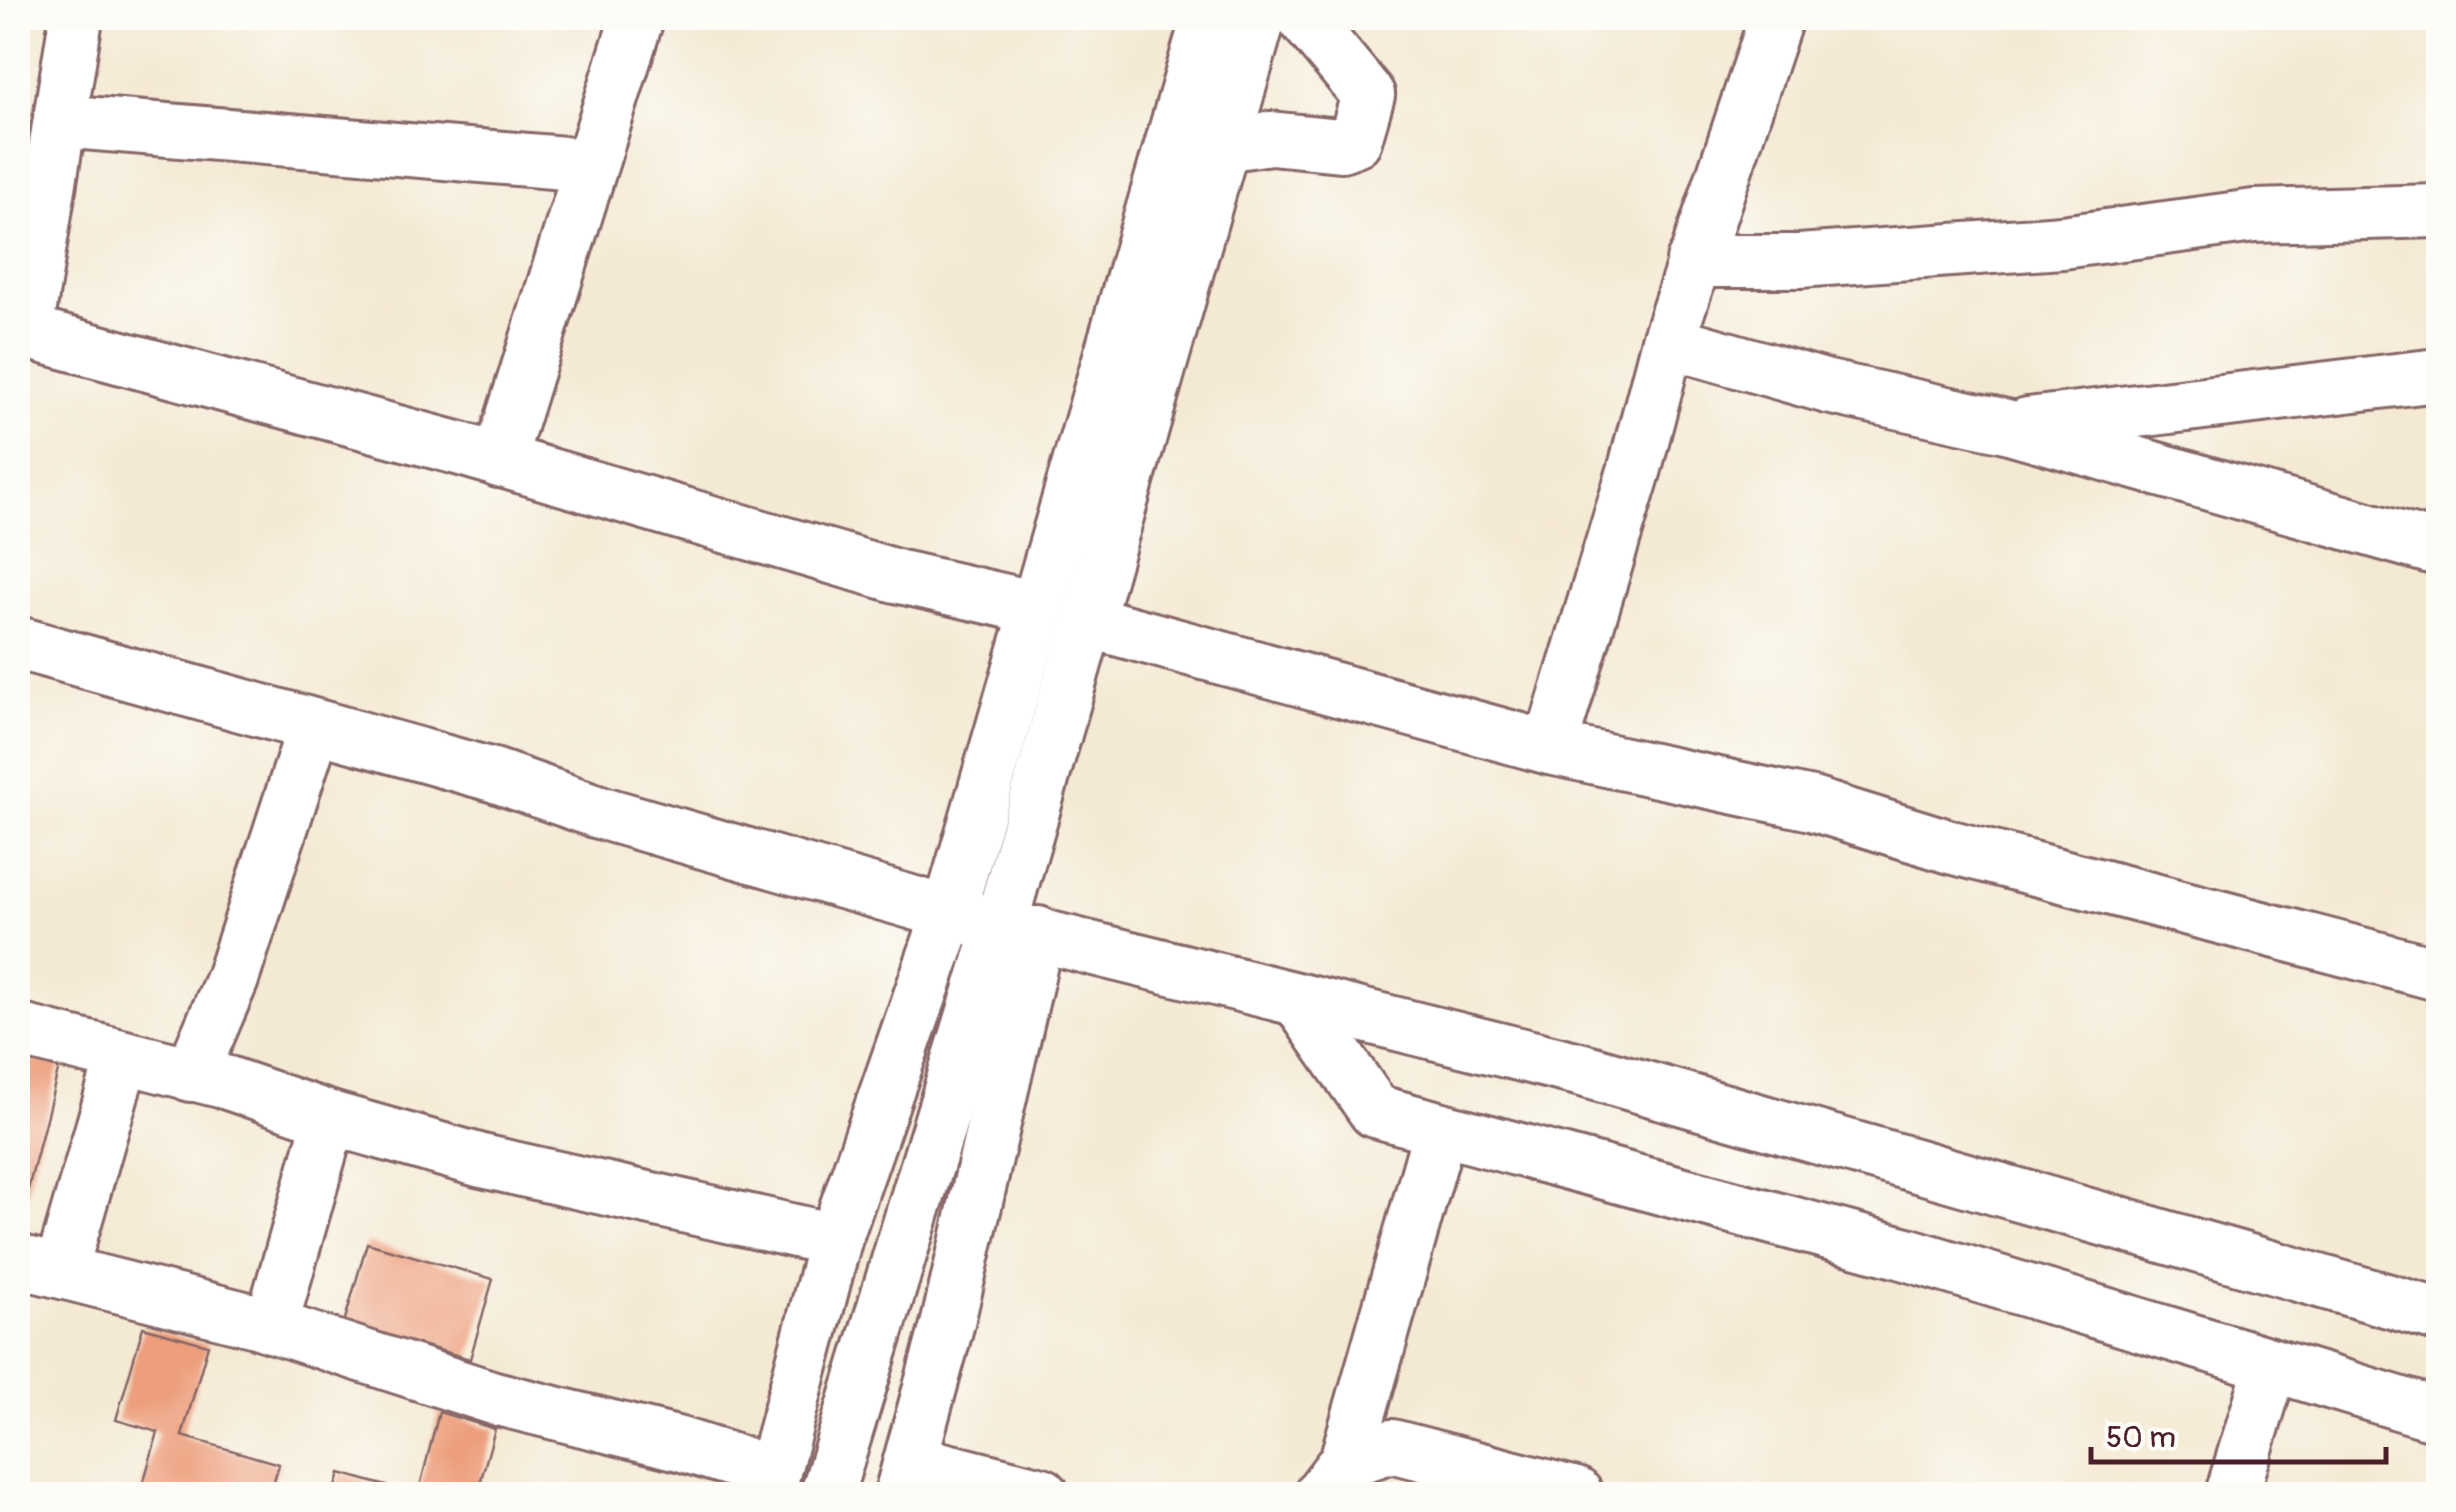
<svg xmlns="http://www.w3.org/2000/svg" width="2456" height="1512" viewBox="0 0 2456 1512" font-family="Pangolin,sans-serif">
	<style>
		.building { fill: #ed9e7b }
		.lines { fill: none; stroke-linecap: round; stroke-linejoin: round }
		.minor-casing { stroke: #866666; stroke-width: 58 }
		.minor { stroke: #fff; stroke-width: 52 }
	</style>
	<rect width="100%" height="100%" fill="#fdfcf7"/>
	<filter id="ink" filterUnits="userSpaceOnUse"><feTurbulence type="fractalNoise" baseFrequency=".01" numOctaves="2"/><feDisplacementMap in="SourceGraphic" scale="20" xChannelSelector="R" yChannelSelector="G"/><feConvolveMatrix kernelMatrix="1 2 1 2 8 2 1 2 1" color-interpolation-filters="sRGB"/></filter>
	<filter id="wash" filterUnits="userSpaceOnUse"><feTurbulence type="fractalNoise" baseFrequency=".0048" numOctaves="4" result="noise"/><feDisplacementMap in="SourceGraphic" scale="40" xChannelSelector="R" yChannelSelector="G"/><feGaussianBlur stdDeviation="2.25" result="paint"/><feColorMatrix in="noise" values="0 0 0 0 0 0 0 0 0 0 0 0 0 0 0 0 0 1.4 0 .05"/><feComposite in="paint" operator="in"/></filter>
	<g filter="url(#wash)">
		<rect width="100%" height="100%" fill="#f4e9d3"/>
		<g id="blocks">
			<!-- building -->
			<g class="building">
				<polygon points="18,1052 60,1063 19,1225 18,1225"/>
				<polygon points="367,1243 493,1279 470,1359 344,1323"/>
				<polygon points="143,1327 208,1345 182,1436 279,1464 270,1494 140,1494 158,1432 116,1420"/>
				<polygon points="439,1412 495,1429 477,1494 418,1494"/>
				<polygon points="340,1473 397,1489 396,1494 334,1494"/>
			</g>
		</g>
	</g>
	<g filter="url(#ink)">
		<use href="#blocks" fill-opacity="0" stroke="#866666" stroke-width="2.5"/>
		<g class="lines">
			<!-- minor casing -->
			<g class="minor-casing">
				<g id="minor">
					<polyline points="60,121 589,165"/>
					<polyline points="1223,145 1270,138 1341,145 1355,140 1368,95 1304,18"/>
					<polyline points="1693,261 1799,261 2062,242 2254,216 2438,211"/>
					<polyline points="18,330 461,449 896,576 1037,608"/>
					<polyline points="26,333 76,18"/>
					<polyline points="1668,341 1828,387 2006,426 2438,549"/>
					<polyline points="2028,424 2438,375"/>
					<polyline points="499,461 637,18"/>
					<polyline points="1087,621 1550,748 1635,468 1668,341 1776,18"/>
					<polyline points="18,643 493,775 599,812 949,913 1579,1069 2438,1315"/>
					<polyline points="1550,748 1812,804 1951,847 2438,974"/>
					<polyline points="1298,1000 1375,1111 1903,1253 2438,1415"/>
					<polyline points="18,1030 228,1083 330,1118 482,1161 835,1240"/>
					<polyline points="191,1075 232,979 314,727"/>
					<polyline points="18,1261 256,1321 494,1398 680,1444 773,1473"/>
					<polyline points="61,1270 122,1059"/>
					<polyline points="271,1326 330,1118"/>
					<polyline points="911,1461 1042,1494"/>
					<polyline points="1346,1461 1440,1130"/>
					<polyline points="768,1494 835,1240 949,913 1208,18"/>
					<polyline points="827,1494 1001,923 1259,18"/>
					<polyline points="901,1494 948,1322 1038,933"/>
					<polyline points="1321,1494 1346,1461 1392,1446 1576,1494"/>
					<polyline points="2232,1494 2271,1367"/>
				</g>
			</g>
			<!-- minor -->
			<use href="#minor" class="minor"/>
		</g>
	</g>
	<!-- margin -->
	<rect width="2456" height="1512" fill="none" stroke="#fdfcf7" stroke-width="60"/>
	<!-- scale -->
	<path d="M2091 1447v15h295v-15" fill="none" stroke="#4a1f2b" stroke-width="5"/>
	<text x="2106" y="1447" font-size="30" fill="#4a1f2b" stroke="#fdfcf7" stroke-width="8" paint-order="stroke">50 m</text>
</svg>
